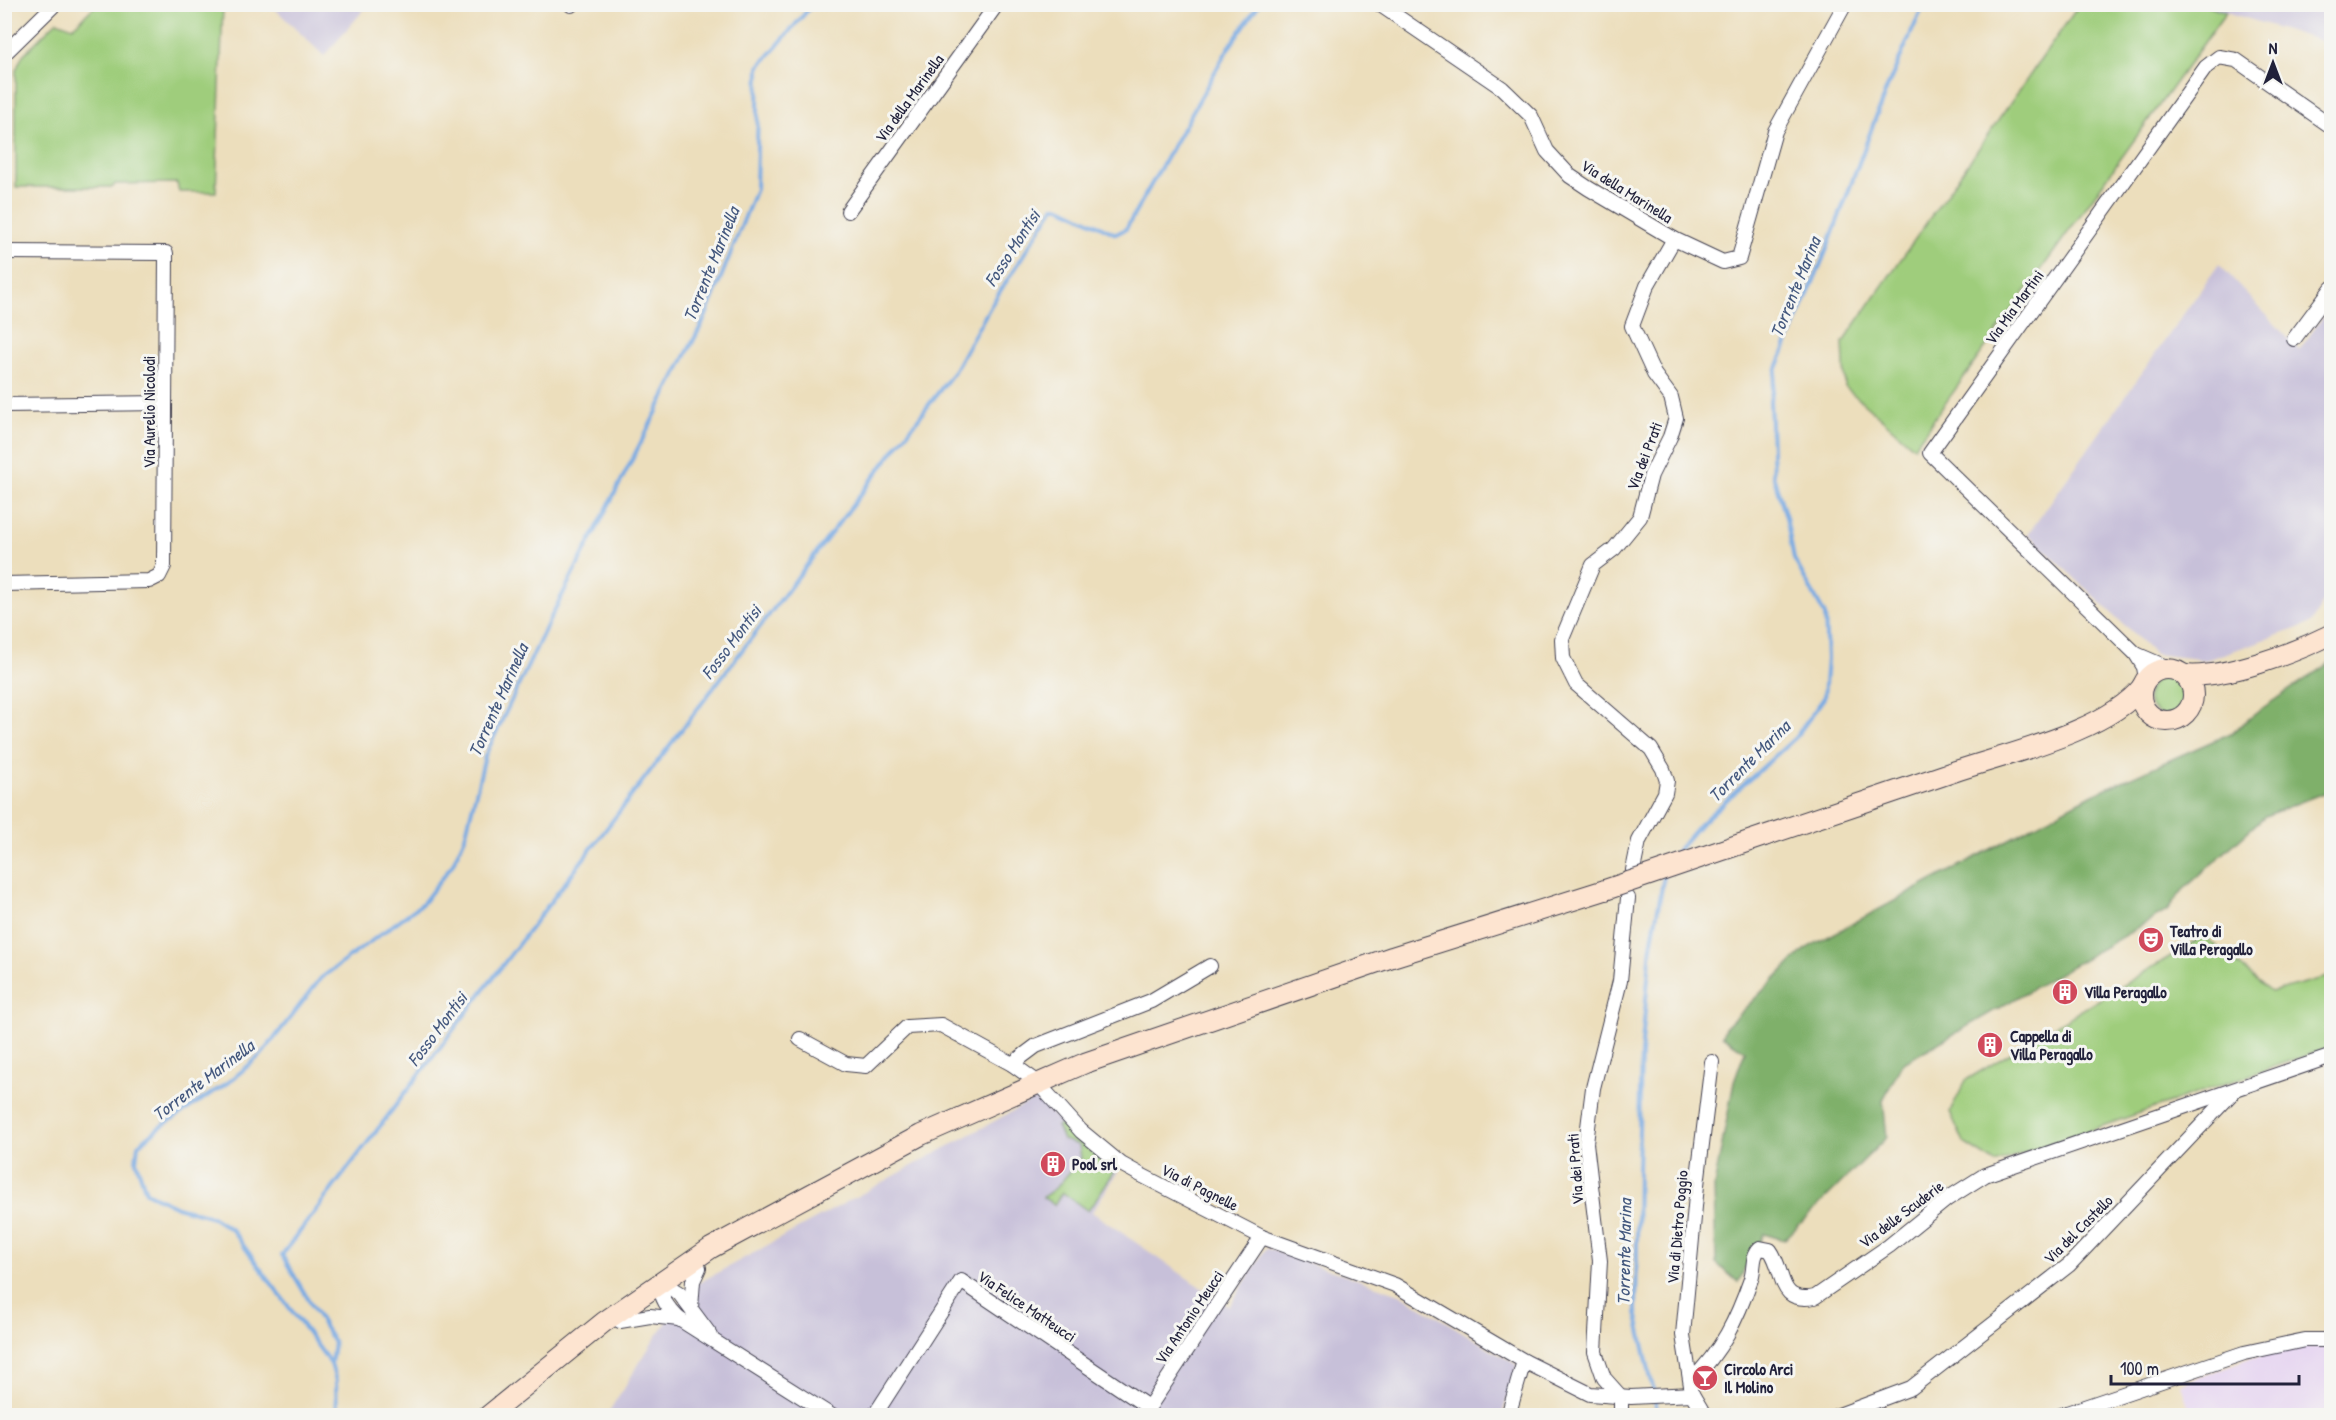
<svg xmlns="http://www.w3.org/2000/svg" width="2336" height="1420" viewBox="0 0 2336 1420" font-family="'Patrick Hand',sans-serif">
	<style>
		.built { fill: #e5d3f1 }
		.industrial { fill: #c7c0d9 }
		.green { fill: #9fcd7b; stroke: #60785b; stroke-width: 1.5 }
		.forest { fill: #7fb06b; stroke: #506953; stroke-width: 1.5 }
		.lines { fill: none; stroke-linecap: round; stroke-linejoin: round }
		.stream { stroke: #78aae3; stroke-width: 4 }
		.street-casing { stroke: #403e4e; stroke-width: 16 }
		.secondary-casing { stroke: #403e4e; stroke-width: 22 }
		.street { stroke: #fff; stroke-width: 14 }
		.secondary { stroke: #fde4d0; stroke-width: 20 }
		.secondary-bridge-casing { stroke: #403e4e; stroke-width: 22; stroke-linecap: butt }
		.secondary-bridge { stroke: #fde4d0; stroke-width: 20 }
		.labels { text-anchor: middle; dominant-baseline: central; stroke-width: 6; stroke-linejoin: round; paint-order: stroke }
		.street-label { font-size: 16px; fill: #22223b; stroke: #f6f6f2 }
		.poi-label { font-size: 16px; font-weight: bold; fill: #22223b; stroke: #f6f6f2; text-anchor: start }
		.water-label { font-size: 18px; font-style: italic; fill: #44587e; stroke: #f6f6f2 }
	</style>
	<rect width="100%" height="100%" fill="#f6f6f2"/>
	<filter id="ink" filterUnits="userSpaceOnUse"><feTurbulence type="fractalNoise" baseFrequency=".0167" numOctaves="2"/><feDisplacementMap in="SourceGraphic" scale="12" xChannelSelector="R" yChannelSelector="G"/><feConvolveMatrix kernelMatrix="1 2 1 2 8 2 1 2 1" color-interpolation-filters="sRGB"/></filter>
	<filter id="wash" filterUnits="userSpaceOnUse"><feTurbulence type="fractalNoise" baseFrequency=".008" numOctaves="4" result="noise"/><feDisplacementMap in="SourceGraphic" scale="24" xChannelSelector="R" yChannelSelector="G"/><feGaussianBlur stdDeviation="1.35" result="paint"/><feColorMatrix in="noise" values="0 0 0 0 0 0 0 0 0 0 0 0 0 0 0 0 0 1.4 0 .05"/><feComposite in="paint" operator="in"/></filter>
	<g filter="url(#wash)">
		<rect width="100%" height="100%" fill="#ecdebc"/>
		<!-- built -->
		<polygon class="built" points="2331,1346 2331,1415 2191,1415 2181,1384 2247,1359 2297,1347"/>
		<!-- industrial -->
		<g class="industrial">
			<polygon points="271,5 368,5 324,56"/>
			<polygon points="2205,5 2331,5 2331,44 2226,12"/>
			<polygon points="2219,264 2299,350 2331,306 2331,590 2310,624 2206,660 2155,654 2028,534"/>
			<polygon points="1035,1099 1118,1172 1092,1212 1229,1307 1266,1248 1400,1294 1517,1365 1502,1415 606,1416 654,1340 693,1286"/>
		</g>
		<!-- green -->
		<g class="green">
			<polygon points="2205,4 2226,12 1914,447 1845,387 1843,342 2079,5"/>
			<polygon points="96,5 223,5 216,192 179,192 177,183 115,184 113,187 16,187 16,70 23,55 57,21 73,27"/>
			<circle cx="2168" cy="696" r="20"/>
			<polygon points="2204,936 2271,992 2331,976 2331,1047 1995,1163 1964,1143 1950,1112 1966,1080"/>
			<polygon points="1061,1124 1114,1172 1088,1211 1062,1192 1054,1205 1043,1197 1057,1187 1081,1158 1079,1145 1063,1140 1057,1126"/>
		</g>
		<!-- forest -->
		<polygon class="forest" points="2331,662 2331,790 2265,816 2183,890 2167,911 1902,1064 1883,1100 1887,1137 1784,1240 1764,1234 1738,1282 1716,1263 1714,1186 1734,1082 1745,1051 1722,1036 1725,1028 1805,949 2093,794 2231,733 2264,707"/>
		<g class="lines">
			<!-- stream -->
			<g class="stream">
				<polyline points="1669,860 1700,824 1795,738 1824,698 1827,658 1825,615 1794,559 1786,517 1773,475 1770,401 1777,368 1827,249 1886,90 1924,4"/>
				<polyline points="331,1364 334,1343 282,1255 953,373 990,307 1054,207 1061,207 1116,234 1126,229 1228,49 1259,4"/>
				<polyline points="1654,1393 1636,1312 1638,1169 1641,1054 1651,946 1664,876"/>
				<polyline points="1655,1400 1658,1416"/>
				<polyline points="337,1416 336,1381 331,1364 232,1230 210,1216 177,1207 146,1192 136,1161 138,1145 160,1127 229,1082 262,1054 321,978 423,903 452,865 465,837 485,756 551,617 705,318 756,189 759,67 813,4"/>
			</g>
		</g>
	</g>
	<g filter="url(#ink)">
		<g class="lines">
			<!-- street casing -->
			<g class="street-casing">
				<g id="street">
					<polyline points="571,4 571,5"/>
					<polyline points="1379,4 1502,88 1531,116 1547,151 1570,176 1588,188 1674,239 1723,262 1739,258 1775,131 1845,4"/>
					<polyline points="4,54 55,4"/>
					<polyline points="848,211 997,4"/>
					<polyline points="4,252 166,253 164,566 159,576 149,581 4,584"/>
					<polyline points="2294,339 2332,288"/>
					<polyline points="4,405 165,403"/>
					<polyline points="2136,654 2173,670"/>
					<polyline points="2146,679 2144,667 2136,654 1930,453 2206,67 2219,57 2236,60 2332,127"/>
					<polyline points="1633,870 1639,841 1665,793 1667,781 1663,769 1651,749 1576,684 1563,658 1562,639 1593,565 1614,549 1640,517 1651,475 1670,437 1676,418 1671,397 1654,374 1632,326 1647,286 1674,239"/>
					<polyline points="800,1039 846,1064 866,1066 907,1027 941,1025 1012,1064 1037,1082 1081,1131 1121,1164 1141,1175 1262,1237 1395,1285 1524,1361 1590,1394 1631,1397 1692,1394"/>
					<polyline points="1012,1064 1036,1046 1151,1001 1210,966"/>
					<polyline points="691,1308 693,1281 699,1268"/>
					<polyline points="620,1321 650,1316 679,1319"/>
					<path d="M711 1336 679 1293 661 1282C659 1298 669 1309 679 1319L832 1416"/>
					<path d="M1691 1381C1722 1351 1737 1319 1751 1279 1755 1268 1751 1257 1760 1248L1770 1250C1786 1272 1776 1304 1815 1297L1889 1246 1947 1199 1985 1175 2332 1056"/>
					<polyline points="1691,1386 1683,1335 1697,1185 1712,1062"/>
					<polyline points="1692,1394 1705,1416"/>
					<polyline points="1621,1397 1604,1378 1595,1352 1600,1261 1586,1143 1593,1088 1620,981 1628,898"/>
					<polyline points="1621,1397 1621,1416"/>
					<polyline points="874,1416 961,1281 1148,1407"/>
					<polyline points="1143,1416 1262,1237"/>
					<polyline points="1508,1416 1524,1361"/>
					<polyline points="1836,1416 1911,1388 2069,1265 2235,1090"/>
					<polyline points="2058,1416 2244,1353 2305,1340 2332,1340"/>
				</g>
			</g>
			<!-- secondary casing -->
			<g class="secondary-casing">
				<g id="secondary">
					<circle cx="2167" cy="695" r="26"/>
					<path d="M2184 675C2225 679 2294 653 2332 634"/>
					<path d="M1764 836C1828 814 1892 793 1956 771 2010 753 2107 731 2142 687"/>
					<polyline points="488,1416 604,1322 711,1248 921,1135 1085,1063 1392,957 1605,890"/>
				</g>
			</g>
			<!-- street -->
			<use href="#street" class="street"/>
			<!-- secondary -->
			<use href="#secondary" class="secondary"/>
			<!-- secondary-bridge casing -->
			<g class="secondary-bridge-casing">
				<polyline id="secondary-bridge" points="1605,890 1764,836"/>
			</g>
			<!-- secondary-bridge -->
			<use href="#secondary-bridge" class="secondary-bridge"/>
		</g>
	</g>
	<!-- icons -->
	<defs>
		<g id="theatre-disc" transform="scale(1.35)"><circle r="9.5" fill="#d1495b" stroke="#f6f6f2"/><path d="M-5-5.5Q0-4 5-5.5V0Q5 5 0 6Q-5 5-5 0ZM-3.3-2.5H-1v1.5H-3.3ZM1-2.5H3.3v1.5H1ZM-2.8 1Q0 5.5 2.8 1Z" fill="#fff"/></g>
		<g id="building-disc" transform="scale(1.35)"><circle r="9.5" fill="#d1495b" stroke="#f6f6f2"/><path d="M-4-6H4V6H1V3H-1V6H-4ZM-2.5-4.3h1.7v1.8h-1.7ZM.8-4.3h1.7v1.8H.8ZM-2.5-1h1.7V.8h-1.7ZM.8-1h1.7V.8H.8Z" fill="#fff"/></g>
		<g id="bar-disc" transform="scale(1.35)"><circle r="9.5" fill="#d1495b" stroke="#f6f6f2"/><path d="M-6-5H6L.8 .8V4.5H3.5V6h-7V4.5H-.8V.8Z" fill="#fff"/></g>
	</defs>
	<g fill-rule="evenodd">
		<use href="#theatre-disc" x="2151" y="940"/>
		<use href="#building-disc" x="2065" y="992"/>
		<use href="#building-disc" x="1990" y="1045"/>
		<use href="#building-disc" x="1053" y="1164"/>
		<use href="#bar-disc" x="1705" y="1378"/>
	</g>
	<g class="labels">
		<!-- street labels -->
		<g class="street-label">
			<text transform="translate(909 98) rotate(-54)">Via della Marinella</text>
			<text transform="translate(1627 191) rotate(32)">Via della Marinella</text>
			<text transform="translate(2014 307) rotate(-54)">Via Mia Martini</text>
			<text transform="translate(149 412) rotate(-90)">Via Aurelio Nicolodi</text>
			<text transform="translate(1644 456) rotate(-69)">Via dei Prati</text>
			<text transform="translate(1575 1169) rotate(-94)">Via dei Prati</text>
			<text transform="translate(1200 1187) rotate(27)">Via di Pagnelle</text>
			<text transform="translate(1901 1214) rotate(-37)">Via delle Scuderie</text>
			<text transform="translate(1677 1227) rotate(-85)">Via di Dietro Poggio</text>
			<text transform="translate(2078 1229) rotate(-45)">Via del Castello</text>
			<text transform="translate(1027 1306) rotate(34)">Via Felice Matteucci</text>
			<text transform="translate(1189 1317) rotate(-56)">Via Antonio Meucci</text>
		</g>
		<!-- poi labels -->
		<g class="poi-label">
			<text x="2170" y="931">Teatro di<tspan x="2170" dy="18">Villa Peragallo</tspan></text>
			<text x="2084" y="992">Villa Peragallo</text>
			<text x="2010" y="1036">Cappella di<tspan x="2010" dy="18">Villa Peragallo</tspan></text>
			<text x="1072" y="1164">Pool srl</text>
			<text x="1724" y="1369">Circolo Arci<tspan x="1724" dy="18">Il Molino</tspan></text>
		</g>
		<!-- water labels -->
		<g class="water-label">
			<text transform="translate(1012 248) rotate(-57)">Fosso Montisi</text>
			<text transform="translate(711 264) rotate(-68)">Torrente Marinella</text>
			<text transform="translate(1795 287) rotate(-68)">Torrente Marina</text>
			<text transform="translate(731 642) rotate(-53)">Fosso Montisi</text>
			<text transform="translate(498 700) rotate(-66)">Torrente Marinella</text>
			<text transform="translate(1749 761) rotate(-45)">Torrente Marina</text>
			<text transform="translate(437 1029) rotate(-53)">Fosso Montisi</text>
			<text transform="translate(203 1080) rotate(-37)">Torrente Marinella</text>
			<text transform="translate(1624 1252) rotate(-89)">Torrente Marina</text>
		</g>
	</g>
	<!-- margin -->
	<rect width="2336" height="1420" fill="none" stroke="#f6f6f2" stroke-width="24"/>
	<!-- north arrow -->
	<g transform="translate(2273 63)" stroke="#f6f6f2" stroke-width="4.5" paint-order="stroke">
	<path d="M0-4.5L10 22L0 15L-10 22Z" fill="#22223b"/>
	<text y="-9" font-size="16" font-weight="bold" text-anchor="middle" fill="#22223b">N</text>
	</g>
	<!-- scale -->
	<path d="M2111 1375v9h188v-9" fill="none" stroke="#22223b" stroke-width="3"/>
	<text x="2120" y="1375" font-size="18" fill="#22223b" stroke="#f6f6f2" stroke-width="4.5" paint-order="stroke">100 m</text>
</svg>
